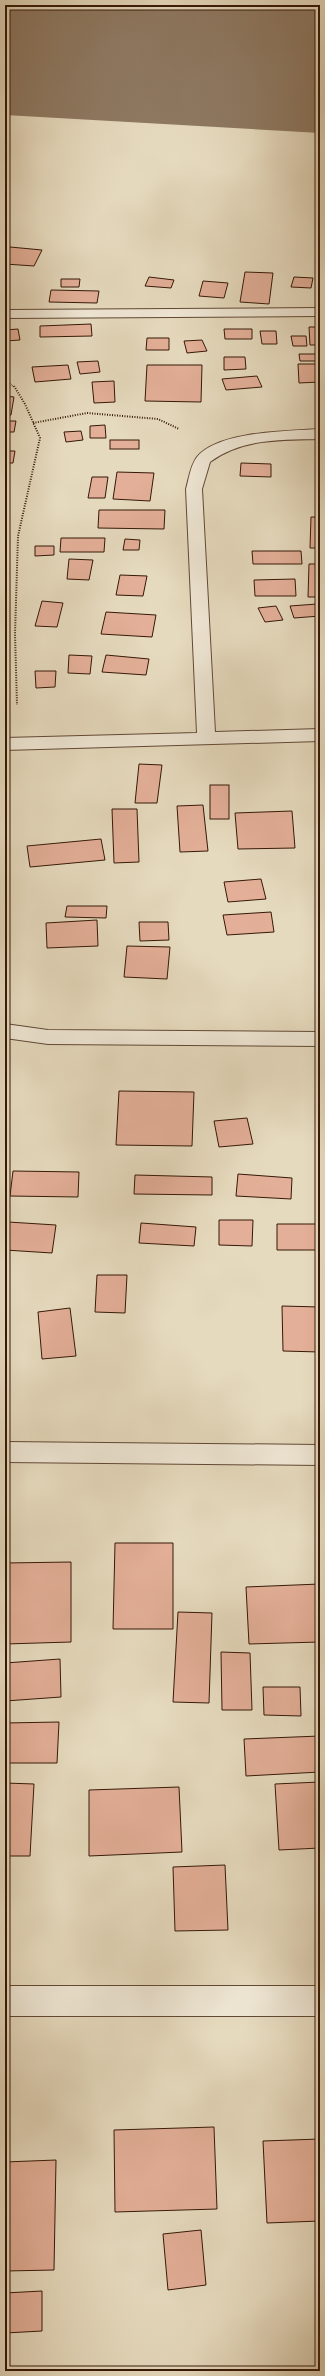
<svg xmlns="http://www.w3.org/2000/svg" width="325" height="2376" viewBox="0 0 325 2376" font-family="'IM FELL Great Primer',serif">
	<style>
		.lines { fill: none; stroke-linecap: round; stroke-linejoin: round }
		.runway { fill: #8e7962; fill-rule: evenodd }
		.building { fill: #e3af98; stroke: #351807 }
		.minor-casing { stroke: #614835; stroke-width: 2 }
		.path-far1 { stroke: #351807; stroke-width: 1.5; stroke-dasharray: 0.5 1; stroke-linecap: butt }
		.path { stroke: #351807; stroke-width: 2; stroke-dasharray: 1 1.5; stroke-linecap: butt }
		.minor { fill: #efe7d5; fill-rule: evenodd }
	</style>
	<rect width="100%" height="100%" fill="#e6dabe"/>
	<filter id="stains"><feTurbulence type="fractalNoise" baseFrequency=".005" numOctaves="4"/><feColorMatrix values="0 0 0 0 .2 0 0 0 0 .09 0 0 0 0 .02 0 0 0 .5 -.17"/></filter>
	<radialGradient id="worn" r=".72"><stop offset=".6" stop-color="#630" stop-opacity="0"/><stop offset="1" stop-color="#630" stop-opacity=".3"/></radialGradient>
	<g class="lines">
		<!-- runway -->
		<polygon class="runway" points="5,5 320,5 320,133 5,115"/>
	</g>
	<!-- building -->
	<g class="building">
		<polygon points="10,247 42,250 34,266 5,264 5,257"/>
		<polygon points="245,272 273,273 269,304 240,302"/>
		<polygon points="149,277 174,280 171,288 145,286"/>
		<polygon points="294,277 313,278 311,288 291,287"/>
		<polygon points="61,279 80,279 79,287 61,287"/>
		<polygon points="203,281 228,283 224,298 199,296"/>
		<polygon points="51,290 99,291 97,303 49,302"/>
		<polygon points="91,324 92,336 40,337 40,326"/>
		<polygon points="309,327 320,327 320,345 310,345"/>
		<polygon points="18,329 20,340 5,341 5,330"/>
		<polygon points="224,329 252,329 252,339 225,339"/>
		<polygon points="260,331 276,331 277,344 262,344"/>
		<polygon points="291,336 306,336 307,346 293,346"/>
		<polygon points="147,338 169,338 169,350 146,350"/>
		<polygon points="202,340 207,351 187,353 184,341"/>
		<polygon points="299,354 320,354 320,361 300,361"/>
		<polygon points="224,357 245,357 246,369 224,370"/>
		<polygon points="98,361 100,372 80,374 77,362"/>
		<polygon points="298,364 320,364 320,382 299,383"/>
		<polygon points="68,365 71,379 35,382 32,367"/>
		<polygon points="147,365 202,365 201,402 145,401"/>
		<polygon points="257,376 262,387 226,390 222,379"/>
		<polygon points="114,381 115,402 94,403 92,382"/>
		<polygon points="5,396 14,397 11,415 5,415"/>
		<polygon points="5,421 16,421 14,432 5,432"/>
		<polygon points="105,425 106,438 90,438 90,426"/>
		<polygon points="81,431 83,440 66,442 64,432"/>
		<rect x="110" y="440" width="29" height="9"/>
		<polygon points="5,451 15,451 13,463 5,463"/>
		<polygon points="241,463 271,464 271,477 240,476"/>
		<polygon points="117,472 154,473 150,501 113,499"/>
		<polygon points="92,477 108,477 105,498 88,498"/>
		<polygon points="99,510 165,510 164,529 98,528"/>
		<polygon points="311,517 320,517 320,548 310,548"/>
		<polygon points="61,538 105,538 104,552 60,552"/>
		<polygon points="125,539 140,540 139,550 123,550"/>
		<polygon points="35,546 54,546 54,555 35,556"/>
		<polygon points="252,551 301,551 302,564 253,564"/>
		<polygon points="69,559 93,560 89,580 67,579"/>
		<polygon points="309,564 320,564 320,597 308,597"/>
		<polygon points="120,575 147,576 143,596 116,595"/>
		<polygon points="295,579 296,596 255,596 254,580"/>
		<polygon points="42,601 63,603 57,627 35,626"/>
		<polygon points="317,604 320,616 294,618 290,606"/>
		<polygon points="276,606 283,620 265,622 258,608"/>
		<polygon points="106,612 156,615 152,637 101,634"/>
		<polygon points="69,655 92,656 90,674 68,673"/>
		<polygon points="106,655 149,659 146,675 102,672"/>
		<polygon points="35,671 56,671 55,687 36,688"/>
		<polygon points="139,764 162,765 157,803 135,803"/>
		<rect x="210" y="785" width="19" height="34"/>
		<polygon points="203,805 208,851 180,852 177,806"/>
		<polygon points="112,809 137,809 139,862 114,863"/>
		<polygon points="292,811 295,848 238,849 235,813"/>
		<polygon points="101,839 105,860 30,867 27,846"/>
		<polygon points="261,879 266,899 228,902 224,882"/>
		<polygon points="67,906 107,906 106,918 65,917"/>
		<polygon points="271,912 274,932 227,935 223,915"/>
		<polygon points="97,920 98,946 47,948 46,923"/>
		<polygon points="139,922 168,922 169,940 140,941"/>
		<polygon points="127,946 170,947 167,979 124,977"/>
		<polygon points="119,1091 194,1092 192,1146 116,1145"/>
		<polygon points="247,1118 253,1144 219,1147 214,1121"/>
		<polygon points="13,1171 79,1172 78,1197 10,1196"/>
		<polygon points="238,1174 292,1178 291,1199 236,1196"/>
		<polygon points="135,1175 212,1177 212,1195 134,1194"/>
		<polygon points="219,1220 253,1220 252,1246 219,1245"/>
		<polygon points="8,1222 56,1225 52,1253 5,1250"/>
		<polygon points="141,1223 196,1227 194,1246 139,1243"/>
		<polygon points="277,1224 318,1224 319,1250 277,1250"/>
		<polygon points="97,1275 127,1275 125,1313 95,1312"/>
		<polygon points="282,1306 320,1307 320,1352 283,1351"/>
		<polygon points="70,1308 76,1356 42,1359 38,1312"/>
		<polygon points="115,1543 173,1543 173,1629 113,1629"/>
		<polygon points="71,1562 71,1642 5,1644 5,1563"/>
		<polygon points="320,1584 320,1642 249,1644 246,1587"/>
		<polygon points="178,1612 212,1613 209,1703 173,1702"/>
		<polygon points="221,1652 250,1653 252,1710 222,1710"/>
		<polygon points="60,1659 61,1697 5,1701 5,1663"/>
		<polygon points="263,1687 300,1687 301,1716 264,1715"/>
		<polygon points="59,1722 57,1763 5,1763 5,1723"/>
		<polygon points="320,1736 320,1772 246,1776 244,1739"/>
		<polygon points="320,1782 320,1848 279,1850 275,1784"/>
		<polygon points="5,1783 34,1784 30,1856 5,1856"/>
		<polygon points="179,1787 182,1852 89,1856 89,1790"/>
		<polygon points="225,1865 228,1930 175,1931 173,1867"/>
		<polygon points="214,2127 217,2209 115,2212 114,2130"/>
		<polygon points="320,2139 320,2221 267,2223 263,2141"/>
		<polygon points="56,2160 54,2270 5,2271 5,2162"/>
		<polygon points="201,2230 206,2285 168,2290 163,2234"/>
		<polygon points="42,2291 42,2331 5,2333 5,2293"/>
	</g>
	<g class="lines">
		<!-- minor casing -->
		<g class="minor-casing">
			<g id="minor">
				<polygon points="320,308 320,316 5,318 5,310"/>
				<path d="M320 429V439C282 440 242 438 210 462L202 489 215 732 320 729V741L5 750V738L197 733 186 489C189 479 190 466 197 457 218 431 289 431 320 429Z"/>
				<polygon points="5,1024 48,1030 320,1032 320,1046 48,1044 5,1038"/>
				<polygon points="5,1442 320,1445 320,1465 5,1462"/>
				<rect x="5" y="1986" width="315" height="30"/>
			</g>
		</g>
		<!-- path-far1 -->
		<polyline class="path-far1" points="5,380 14,387"/>
		<!-- path -->
		<g class="path">
			<polyline points="14,386 25,404 40,438 18,536 15,634 17,705"/>
			<polyline points="33,423 87,413 158,419 179,429"/>
		</g>
		<!-- minor -->
		<use href="#minor" class="minor"/>
	</g>
	<!-- margin -->
	<rect width="325" height="2376" fill="none" stroke="#e6dabe" stroke-width="20"/>
	<rect x="6" y="6" width="313" height="2364" fill="none" stroke="#351807" stroke-width="2"/>
	<rect x="10" y="10" width="305" height="2356" fill="none" stroke="#351807"/>
	<rect width="100%" height="100%" filter="url(#stains)"/>
	<rect width="100%" height="100%" fill="url(#worn)"/>
</svg>
